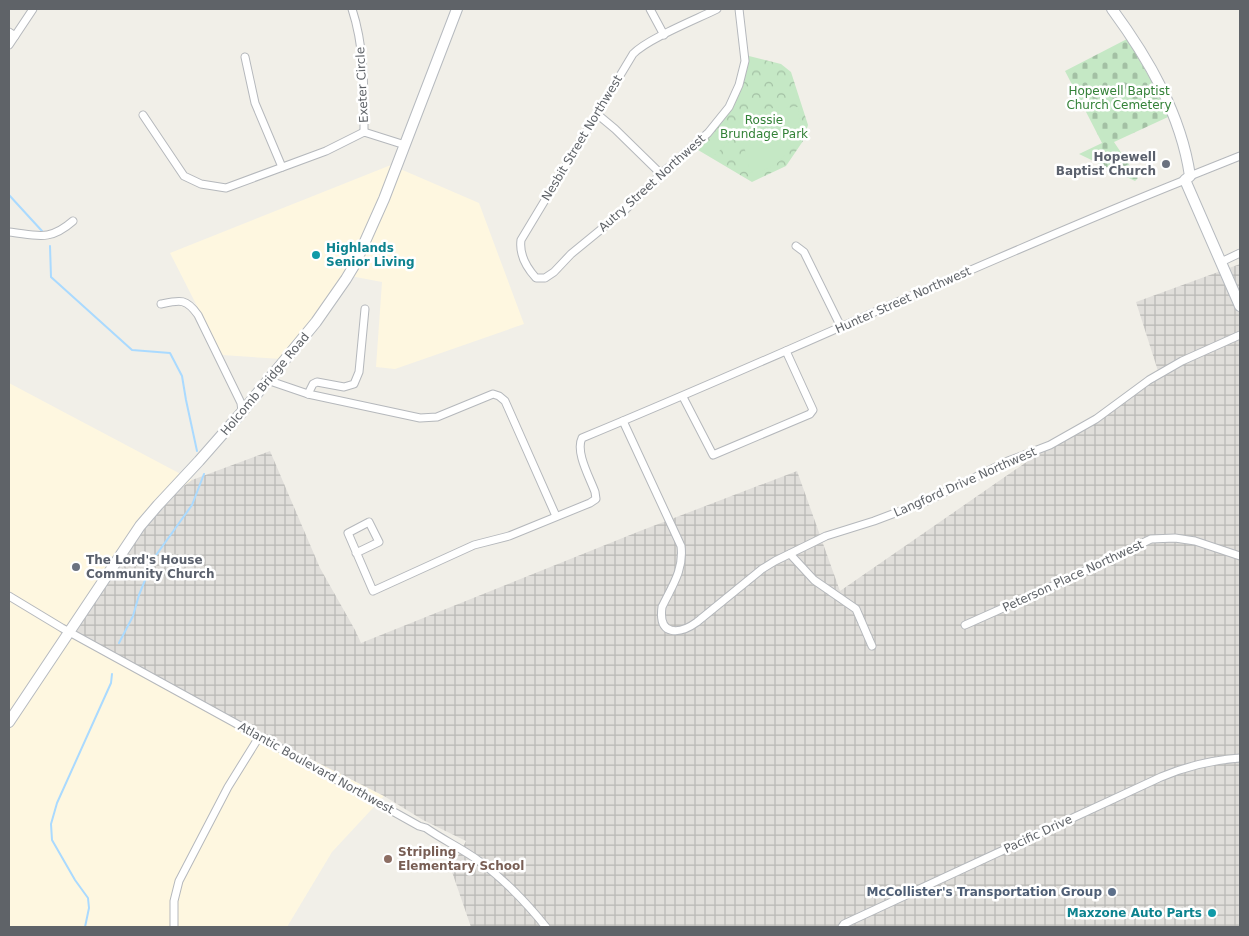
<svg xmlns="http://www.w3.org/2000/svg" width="1249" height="936" viewBox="0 0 1249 936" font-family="'DejaVu Sans',sans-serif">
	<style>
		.commercial { fill: #fef7e0 }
		.industrial { fill: url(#industrial-grid) }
		.cemetery { fill: url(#cemetery-stones) }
		.park { fill: url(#park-crowns) }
		.pitch { fill: #c5e8c5 }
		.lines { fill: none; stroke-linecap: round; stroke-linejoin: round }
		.stream { stroke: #aadaff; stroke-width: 2 }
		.street-casing { stroke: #b5b8bc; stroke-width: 9 }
		.secondary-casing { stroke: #b6babf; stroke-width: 12 }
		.street { stroke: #fff; stroke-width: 7 }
		.secondary { stroke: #fff; stroke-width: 10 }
		.worship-dot { fill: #6b7280; stroke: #fff; stroke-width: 2 }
		.culture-dot { fill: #0f9aa8; stroke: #fff; stroke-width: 2 }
		.education-dot { fill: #8d6e63; stroke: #fff; stroke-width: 2 }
		.service-dot { fill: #5c6f8a; stroke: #fff; stroke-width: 2 }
		.labels { text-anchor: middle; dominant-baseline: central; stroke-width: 5; stroke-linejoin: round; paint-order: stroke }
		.street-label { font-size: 12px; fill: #5f6368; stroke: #fff }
		.park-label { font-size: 12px; fill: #348238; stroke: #fff }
		.worship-label { font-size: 12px; font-weight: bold; fill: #5b616d; stroke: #fff; text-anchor: end }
		.culture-label { font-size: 12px; font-weight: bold; fill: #0d838f; stroke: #fff; text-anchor: start }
		.education-label { font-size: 12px; font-weight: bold; fill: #785e54; stroke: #fff; text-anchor: start }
		.service-label { font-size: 12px; font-weight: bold; fill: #4e5e75; stroke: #fff; text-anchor: end }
	</style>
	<defs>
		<pattern id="industrial-grid" width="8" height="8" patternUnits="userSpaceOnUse" patternTransform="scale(1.25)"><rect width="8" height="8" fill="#e0deda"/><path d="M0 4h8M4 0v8" fill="none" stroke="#b9b8b5"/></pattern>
		<pattern id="cemetery-stones" width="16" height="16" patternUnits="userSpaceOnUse" patternTransform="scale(1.25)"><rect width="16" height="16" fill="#c5e8c5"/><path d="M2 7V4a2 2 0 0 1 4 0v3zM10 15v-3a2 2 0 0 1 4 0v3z" fill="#a3c0a4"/></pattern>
		<pattern id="park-crowns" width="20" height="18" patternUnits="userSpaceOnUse" patternTransform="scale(1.25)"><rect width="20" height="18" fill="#c5e8c5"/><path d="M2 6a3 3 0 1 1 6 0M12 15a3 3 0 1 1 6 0" fill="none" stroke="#a3c0a4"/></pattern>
	</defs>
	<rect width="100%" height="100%" fill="#f1efe8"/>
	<!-- commercial -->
	<g class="commercial">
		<polygon points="391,165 479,203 524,324 395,369 376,367 382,282 345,275 282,359 222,355 170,253"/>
		<polygon points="9,383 192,480 143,516 112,655 269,738 384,796 332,852 287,927 9,927"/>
	</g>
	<!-- industrial -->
	<polygon class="industrial" points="1240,264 1240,927 471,927 451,869 466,841 423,820 384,796 269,738 112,655 69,629 143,516 192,480 270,451 320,568 355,630 361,643 640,531 797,471 840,591 1158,371 1136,302"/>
	<!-- cemetery -->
	<polygon class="cemetery" points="1127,39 1153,83 1168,117 1114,142 1138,178 1135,181 1079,154 1102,143 1065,71"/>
	<!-- park -->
	<polygon class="park" points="745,55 781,64 791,72 808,125 803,141 786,166 752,182 693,147 729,107"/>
	<!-- pitch -->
	<g class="pitch">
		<path d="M798 107C804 140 783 170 750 173L737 113 740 110Z"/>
		<polygon points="723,127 733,138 715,155 705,145"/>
	</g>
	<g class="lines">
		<!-- stream -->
		<g class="stream">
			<polyline points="9,195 42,231"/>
			<polyline points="50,246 51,277 132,350 170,353 182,376 186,400 197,451"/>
			<polyline points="119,643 133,616 139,595 154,558 192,505 204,474"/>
			<polyline points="85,927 89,908 88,898 75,880 52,840 51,824 57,803 111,683 112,674"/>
		</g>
		<!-- street casing -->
		<g class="street-casing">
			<g id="street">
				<path d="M352 9C365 48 364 91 364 132"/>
				<polyline points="650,9 664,35"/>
				<path d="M717 9C697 19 647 39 633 54L521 240C519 255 526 267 536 278H545L554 272 571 254 626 209 661 174 708 133 729 107 739 85 745 61 739 9"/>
				<polyline points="9,32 15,36"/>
				<polyline points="9,45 33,9"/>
				<polyline points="245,57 255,103 282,167"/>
				<polyline points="597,114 615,129 661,174"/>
				<polyline points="143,115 184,176 201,184 226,188 326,151 364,132 405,145"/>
				<polyline points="1190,176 1240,156"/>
				<path d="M9 232C37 235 49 242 73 221"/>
				<polyline points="796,246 804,252 841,327"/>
				<polyline points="1221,262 1240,253"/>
				<path d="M161 304C180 300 186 298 198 315L241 403 242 412"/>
				<polyline points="267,380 308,394 420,418 437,417 493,394 499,396 505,401 556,516"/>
				<polyline points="308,394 313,384 317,382 344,387 354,384 359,372 365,309"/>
				<polyline points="683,397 713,455 810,414 813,410 786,351"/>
				<path d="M623 421 681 546C684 570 672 586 662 607 658 636 679 635 697 622L762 569 775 561 826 536 874 521 927 501 1008 461 1050 445 1096 419 1149 380 1182 361 1240 335"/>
				<path d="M356 553 379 542 369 522 348 533 373 591 474 545 509 536 590 503 596 499 595 492C590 478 575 452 582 438 784 355 982 261 1185 180"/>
				<polyline points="790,554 814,580 856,609 872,646"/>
				<path d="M9 596 62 628 235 723 419 826 426 828C443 840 463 849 479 861 505 880 526 902 546 927"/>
				<polyline points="965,625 1068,579 1151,539 1175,538 1195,541 1240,556"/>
				<polyline points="174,927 174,901 179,881 228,787 259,737"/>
				<path d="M842 927 844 924 1161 777C1187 766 1212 760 1240 758"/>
			</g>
		</g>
		<!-- secondary casing -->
		<g class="secondary-casing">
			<g id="secondary">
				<path d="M1112 9C1148 58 1181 114 1190 176L1185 180 1240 306"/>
				<polyline points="9,722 140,526 158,505 199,461 242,412 316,322 346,279 355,264 384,199 457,9"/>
			</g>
		</g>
		<!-- street -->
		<use href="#street" class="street"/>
		<!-- secondary -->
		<use href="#secondary" class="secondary"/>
	</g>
	<!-- markers -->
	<g class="worship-dot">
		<circle cx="1166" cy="164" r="5"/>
		<circle cx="76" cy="567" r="5"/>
	</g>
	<g class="culture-dot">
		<circle cx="316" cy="255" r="5"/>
		<circle cx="1212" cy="913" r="5"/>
	</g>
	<circle class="education-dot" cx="388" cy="859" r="5"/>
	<circle class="service-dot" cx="1112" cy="892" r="5"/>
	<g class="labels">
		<!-- street labels -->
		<g class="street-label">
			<text transform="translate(362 85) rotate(-93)">Exeter Circle</text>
			<text transform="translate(582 138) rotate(-59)">Nesbit Street Northwest</text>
			<text transform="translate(652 183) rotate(-42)">Autry Street Northwest</text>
			<text transform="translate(903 300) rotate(-24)">Hunter Street Northwest</text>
			<text transform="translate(265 384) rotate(-50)">Holcomb Bridge Road</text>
			<text transform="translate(965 482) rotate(-24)">Langford Drive Northwest</text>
			<text transform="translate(1073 576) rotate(-25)">Peterson Place Northwest</text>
			<text transform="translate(316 768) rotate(29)">Atlantic Boulevard Northwest</text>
			<text transform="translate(1038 834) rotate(-25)">Pacific Drive</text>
		</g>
		<!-- park labels -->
		<g class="park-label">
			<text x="1119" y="91">Hopewell Baptist<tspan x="1119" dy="14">Church Cemetery</tspan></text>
			<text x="764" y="120">Rossie<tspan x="764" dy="14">Brundage Park</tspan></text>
		</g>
		<!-- worship labels -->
		<g class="worship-label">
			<text x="1156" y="157">Hopewell<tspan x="1156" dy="14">Baptist Church</tspan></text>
			<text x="86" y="560" text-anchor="start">The Lord's House<tspan x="86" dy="14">Community Church</tspan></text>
		</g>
		<!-- culture labels -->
		<g class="culture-label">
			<text x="326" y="248">Highlands<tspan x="326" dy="14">Senior Living</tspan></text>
			<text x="1202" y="913" text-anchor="end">Maxzone Auto Parts</text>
		</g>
		<!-- education labels -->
		<g class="education-label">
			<text x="398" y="852">Stripling<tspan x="398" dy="14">Elementary School</tspan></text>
		</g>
		<!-- service labels -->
		<g class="service-label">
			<text x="1102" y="892">McCollister's Transportation Group</text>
		</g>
	</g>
	<!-- border -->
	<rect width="1249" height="936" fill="none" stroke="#5f6368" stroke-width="20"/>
</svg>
